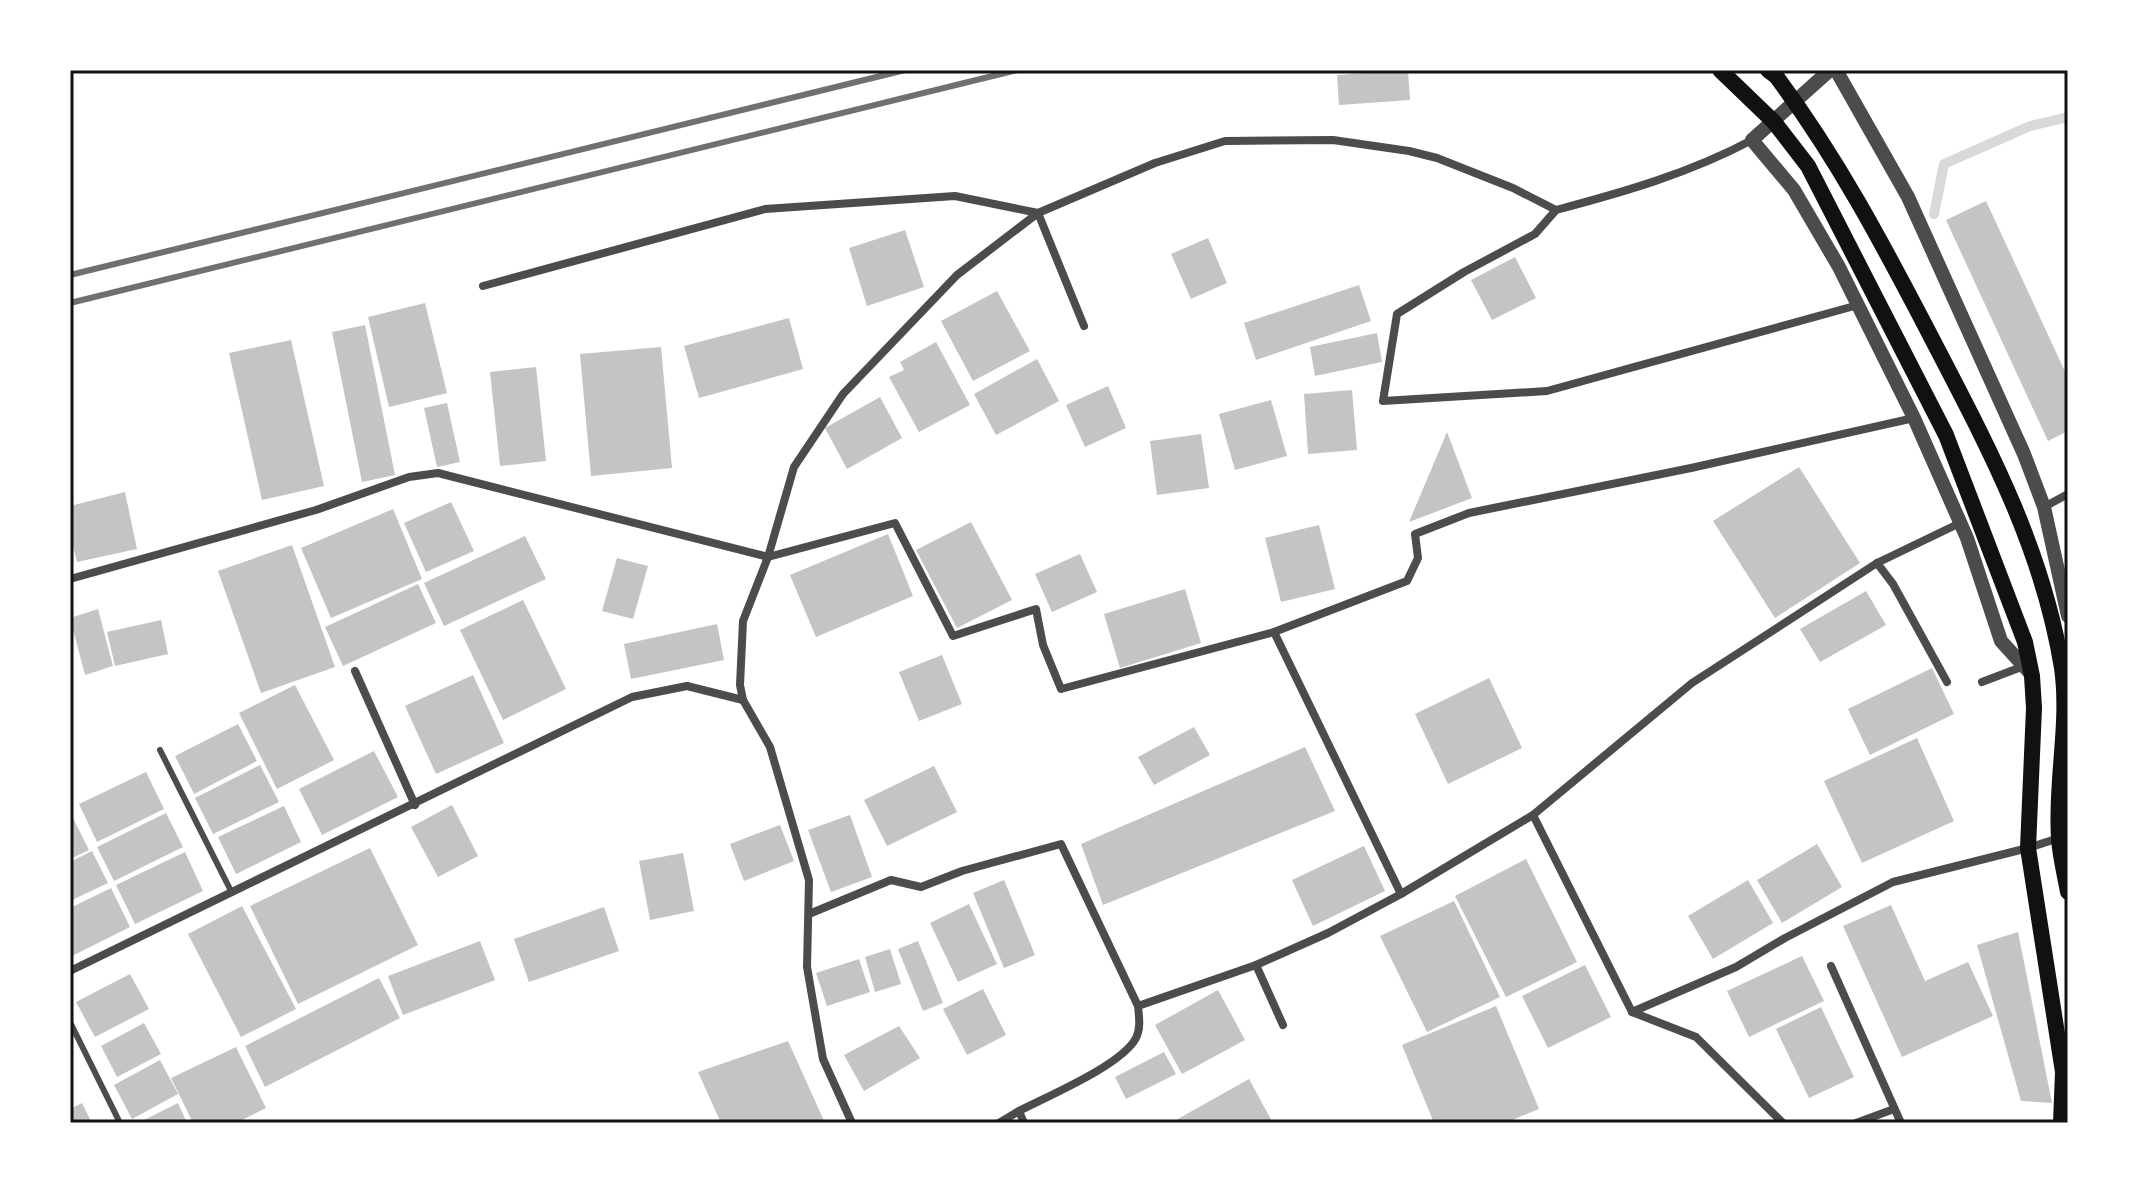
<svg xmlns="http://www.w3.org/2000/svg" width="2138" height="1193" viewBox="0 0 2138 1193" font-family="'Public Sans',sans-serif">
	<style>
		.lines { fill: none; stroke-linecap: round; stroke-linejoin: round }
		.stream { stroke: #d9d9d9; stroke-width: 10 }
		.building { fill: #c4c4c4 }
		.service { stroke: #4c4c4c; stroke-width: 6 }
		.minor { stroke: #4c4c4c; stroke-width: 8 }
		.tertiary { stroke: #4c4c4c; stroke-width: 14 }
		.secondary { stroke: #111; stroke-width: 16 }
		.rail { stroke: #707070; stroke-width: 6 }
		.neatline { fill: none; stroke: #111; stroke-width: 3 }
	</style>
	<rect width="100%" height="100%" fill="#fff"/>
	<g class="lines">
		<!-- stream -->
		<polyline class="stream" points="1934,214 1944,164 2030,126 2068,117"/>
	</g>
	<!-- building -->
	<g class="building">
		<polygon points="1408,70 1410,100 1339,105 1337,75"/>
		<polygon points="1986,201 2068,378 2068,431 2048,441 1946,220"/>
		<polygon points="905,230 924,287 867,306 849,248"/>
		<polygon points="1208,238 1227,283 1191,299 1171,254"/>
		<polygon points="1515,257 1536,298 1492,320 1471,280"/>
		<polygon points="1359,285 1371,321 1256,360 1244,323"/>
		<polygon points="997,291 1030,351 973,381 941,321"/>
		<polygon points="425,303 447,393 389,407 368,317"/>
		<polygon points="789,318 803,369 699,398 684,346"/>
		<polygon points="365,325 395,475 362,482 332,332"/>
		<polygon points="1377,333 1382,362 1315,376 1310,347"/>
		<polygon points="291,340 324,486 262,500 229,353"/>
		<polygon points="936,342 970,405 919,432 889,377 904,370 900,362"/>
		<polygon points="661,347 672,468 591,476 580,354"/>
		<polygon points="1037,359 1059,401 996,435 974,394"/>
		<polygon points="536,367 546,461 500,466 490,372"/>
		<polygon points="1108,386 1126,428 1085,447 1066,405"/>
		<polygon points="1352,390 1357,450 1308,454 1304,394"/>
		<polygon points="880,397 902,438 847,469 825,428"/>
		<polygon points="1271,400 1287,456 1235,470 1219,414"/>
		<polygon points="447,403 460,462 437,467 424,408"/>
		<polygon points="1447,432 1472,498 1409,522"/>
		<polygon points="1201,434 1209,488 1157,495 1150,441"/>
		<polygon points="1799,467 1860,563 1775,618 1713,521"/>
		<polygon points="125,492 137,549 77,562 70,535 70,506"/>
		<polygon points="451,502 474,551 426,572 404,523"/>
		<polygon points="393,509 422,579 331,618 301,548"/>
		<polygon points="971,522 1012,600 957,628 916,550"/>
		<polygon points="1319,525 1335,589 1281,602 1265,538"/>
		<polygon points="888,534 913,596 816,637 790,575"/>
		<polygon points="525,536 546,579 444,626 424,583"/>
		<polygon points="292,545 335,667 261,693 218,571"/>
		<polygon points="1080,554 1097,592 1052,612 1035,574"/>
		<polygon points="617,558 648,566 633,619 602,611"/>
		<polygon points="418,584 436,623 343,666 325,627"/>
		<polygon points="1185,589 1201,643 1120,668 1104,614"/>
		<polygon points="1866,591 1886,625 1820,662 1800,629"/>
		<polygon points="523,600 566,689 503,720 460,630"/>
		<polygon points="98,609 113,666 85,675 70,618"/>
		<polygon points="161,620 168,654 115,666 107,632"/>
		<polygon points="717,624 724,660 631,679 624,644"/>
		<polygon points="942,655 962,704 919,721 899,672"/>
		<polygon points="1932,668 1954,714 1870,755 1848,709"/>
		<polygon points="473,675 504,743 436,774 405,706"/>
		<polygon points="1489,678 1522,748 1448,784 1415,714"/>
		<polygon points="295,685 334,760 277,789 239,713"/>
		<polygon points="238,724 257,761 194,794 175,756"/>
		<polygon points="1194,727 1210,755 1154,785 1138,757"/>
		<polygon points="1917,738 1954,821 1862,863 1824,781"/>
		<polygon points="1305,747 1335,811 1103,905 1081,844"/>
		<polygon points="374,751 398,797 322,835 299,789"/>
		<polygon points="260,765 279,802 213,834 195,798"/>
		<polygon points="934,766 957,812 887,846 864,800"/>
		<polygon points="146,772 164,809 97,842 79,804"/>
		<polygon points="452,805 478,856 438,877 411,827"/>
		<polygon points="284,806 301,842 236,874 218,837"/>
		<polygon points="70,812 89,850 70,859"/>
		<polygon points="166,813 183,847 114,881 97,847"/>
		<polygon points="850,815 872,877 831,892 808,830"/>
		<polygon points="780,825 794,861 744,881 730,844"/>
		<polygon points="1817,844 1842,887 1782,923 1757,880"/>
		<polygon points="1364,846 1385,891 1313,926 1292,880"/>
		<polygon points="370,848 418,945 298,1004 250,906"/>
		<polygon points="92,851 108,883 70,901 70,862"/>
		<polygon points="185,852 203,891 135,924 116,885"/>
		<polygon points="683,853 694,911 650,920 639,861"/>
		<polygon points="1526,859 1577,962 1506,997 1455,896"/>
		<polygon points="1004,880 1035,955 1004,968 973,893"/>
		<polygon points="1748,880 1773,923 1713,959 1688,916"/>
		<polygon points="111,888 130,927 70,957 70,908"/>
		<polygon points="1454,901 1500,997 1427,1032 1380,936"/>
		<polygon points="969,904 997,964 958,982 930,923"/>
		<polygon points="1891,905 1925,981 1968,962 1993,1016 1902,1057 1843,926"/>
		<polygon points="242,906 296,1009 241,1037 188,934"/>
		<polygon points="604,907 619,951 529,982 514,939"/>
		<polygon points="2018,932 2052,1103 2021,1101 1977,945"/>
		<polygon points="480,941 495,980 403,1015 388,976"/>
		<polygon points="918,941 943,1003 923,1011 898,949"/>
		<polygon points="890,949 901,984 875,992 865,957"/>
		<polygon points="1802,956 1824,1001 1749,1037 1727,991"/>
		<polygon points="859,959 870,992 827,1006 816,973"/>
		<polygon points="1585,965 1611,1017 1548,1048 1522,996"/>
		<polygon points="130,974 149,1009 95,1037 76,1002"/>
		<polygon points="379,978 400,1018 265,1087 245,1046"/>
		<polygon points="983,989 1006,1035 967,1055 943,1009"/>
		<polygon points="1218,990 1245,1040 1182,1074 1155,1025"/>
		<polygon points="1496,1006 1539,1109 1505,1123 1434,1123 1402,1045"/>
		<polygon points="1821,1007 1854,1077 1809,1098 1776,1029"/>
		<polygon points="144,1023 161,1054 117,1077 101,1046"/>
		<polygon points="899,1026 920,1058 864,1091 844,1055"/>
		<polygon points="788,1041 825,1123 721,1123 698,1072"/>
		<polygon points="236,1047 266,1108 236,1123 193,1123 171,1078"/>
		<polygon points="1164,1052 1176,1074 1126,1099 1115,1077"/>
		<polygon points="160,1060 178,1094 132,1119 114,1085"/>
		<polygon points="1249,1079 1273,1123 1177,1123 1176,1120"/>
		<polygon points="82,1103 92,1123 70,1123 70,1109"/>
		<polygon points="178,1103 187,1123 138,1123"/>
	</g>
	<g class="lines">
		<!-- service -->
		<g class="service">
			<polyline points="160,750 232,893"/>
			<polyline points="70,1022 120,1123"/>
		</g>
		<!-- minor -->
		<g class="minor">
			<polyline points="1556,210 1535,234 1464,272 1397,314 1383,401 1547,391 1858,305"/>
			<polyline points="483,286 765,209 955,196 1038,213 1084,326"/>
			<polyline points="2044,507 2068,494"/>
			<polyline points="1877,563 1893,584 1947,682"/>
			<polyline points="70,579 316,510 409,477 438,473 768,557 895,523 953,636 1036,609 1043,645 1061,689 1274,632 1407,581 1418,558 1415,534 1469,513 1691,468 1914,418"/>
			<polyline points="1274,632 1401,894"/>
			<polyline points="355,671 415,805"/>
			<polyline points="1982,682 2024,666"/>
			<polyline points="1533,815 1632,1012 1736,967 1785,938 1893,882 2028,848 2068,835"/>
			<polyline points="809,914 891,880 921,887 962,871 1061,844 1138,1006"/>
			<polyline points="1256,965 1283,1025"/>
			<polyline points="1831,966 1901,1123"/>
			<polyline points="70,971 632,697 687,686 743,700"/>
			<polyline points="1632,1012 1696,1037 1783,1123"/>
			<path d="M852 1123 823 1059 807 967 809 880 770 747 743 700 740 685 743 621 768 557 794 467 843 394 957 275 1038 213 1155 163 1225 141 1333 140 1409 151 1437 158 1513 188 1556 210C1624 192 1690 173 1752 140"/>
			<polyline points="999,1123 1019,1111"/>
			<path d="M1024 1123 1019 1111C1048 1096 1122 1065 1136 1038 1141 1028 1139 1017 1138 1006L1256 965 1328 933 1401 894 1533 815 1692 683 1877 563 1960 523"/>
			<polyline points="1856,1123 1894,1109"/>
		</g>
		<!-- tertiary -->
		<g class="tertiary">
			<polyline points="1830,70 1752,140 1794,190 1839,267 1914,418 1967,538 2001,641 2032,675"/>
			<polyline points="1836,70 1908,197 2024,454 2044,507 2068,616"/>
		</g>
		<!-- secondary -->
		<g class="secondary">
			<polyline points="1720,70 1774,122 1808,166 1946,435 2025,642 2032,676 2034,708 2028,848 2063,1072 2061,1123"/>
			<path d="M1768 70 1776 76C1837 158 1881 241 1928 331 1985 441 2042 544 2062 668 2070 724 2055 782 2059 838 2060 856 2065 875 2068 892"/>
		</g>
		<!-- rail -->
		<g class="rail">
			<polyline points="70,275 905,70"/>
			<polyline points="70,303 1017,70"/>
		</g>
	</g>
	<!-- border -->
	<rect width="2138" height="1193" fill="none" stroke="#ffffff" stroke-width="144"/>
	<rect x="72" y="72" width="1994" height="1049" class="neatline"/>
</svg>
